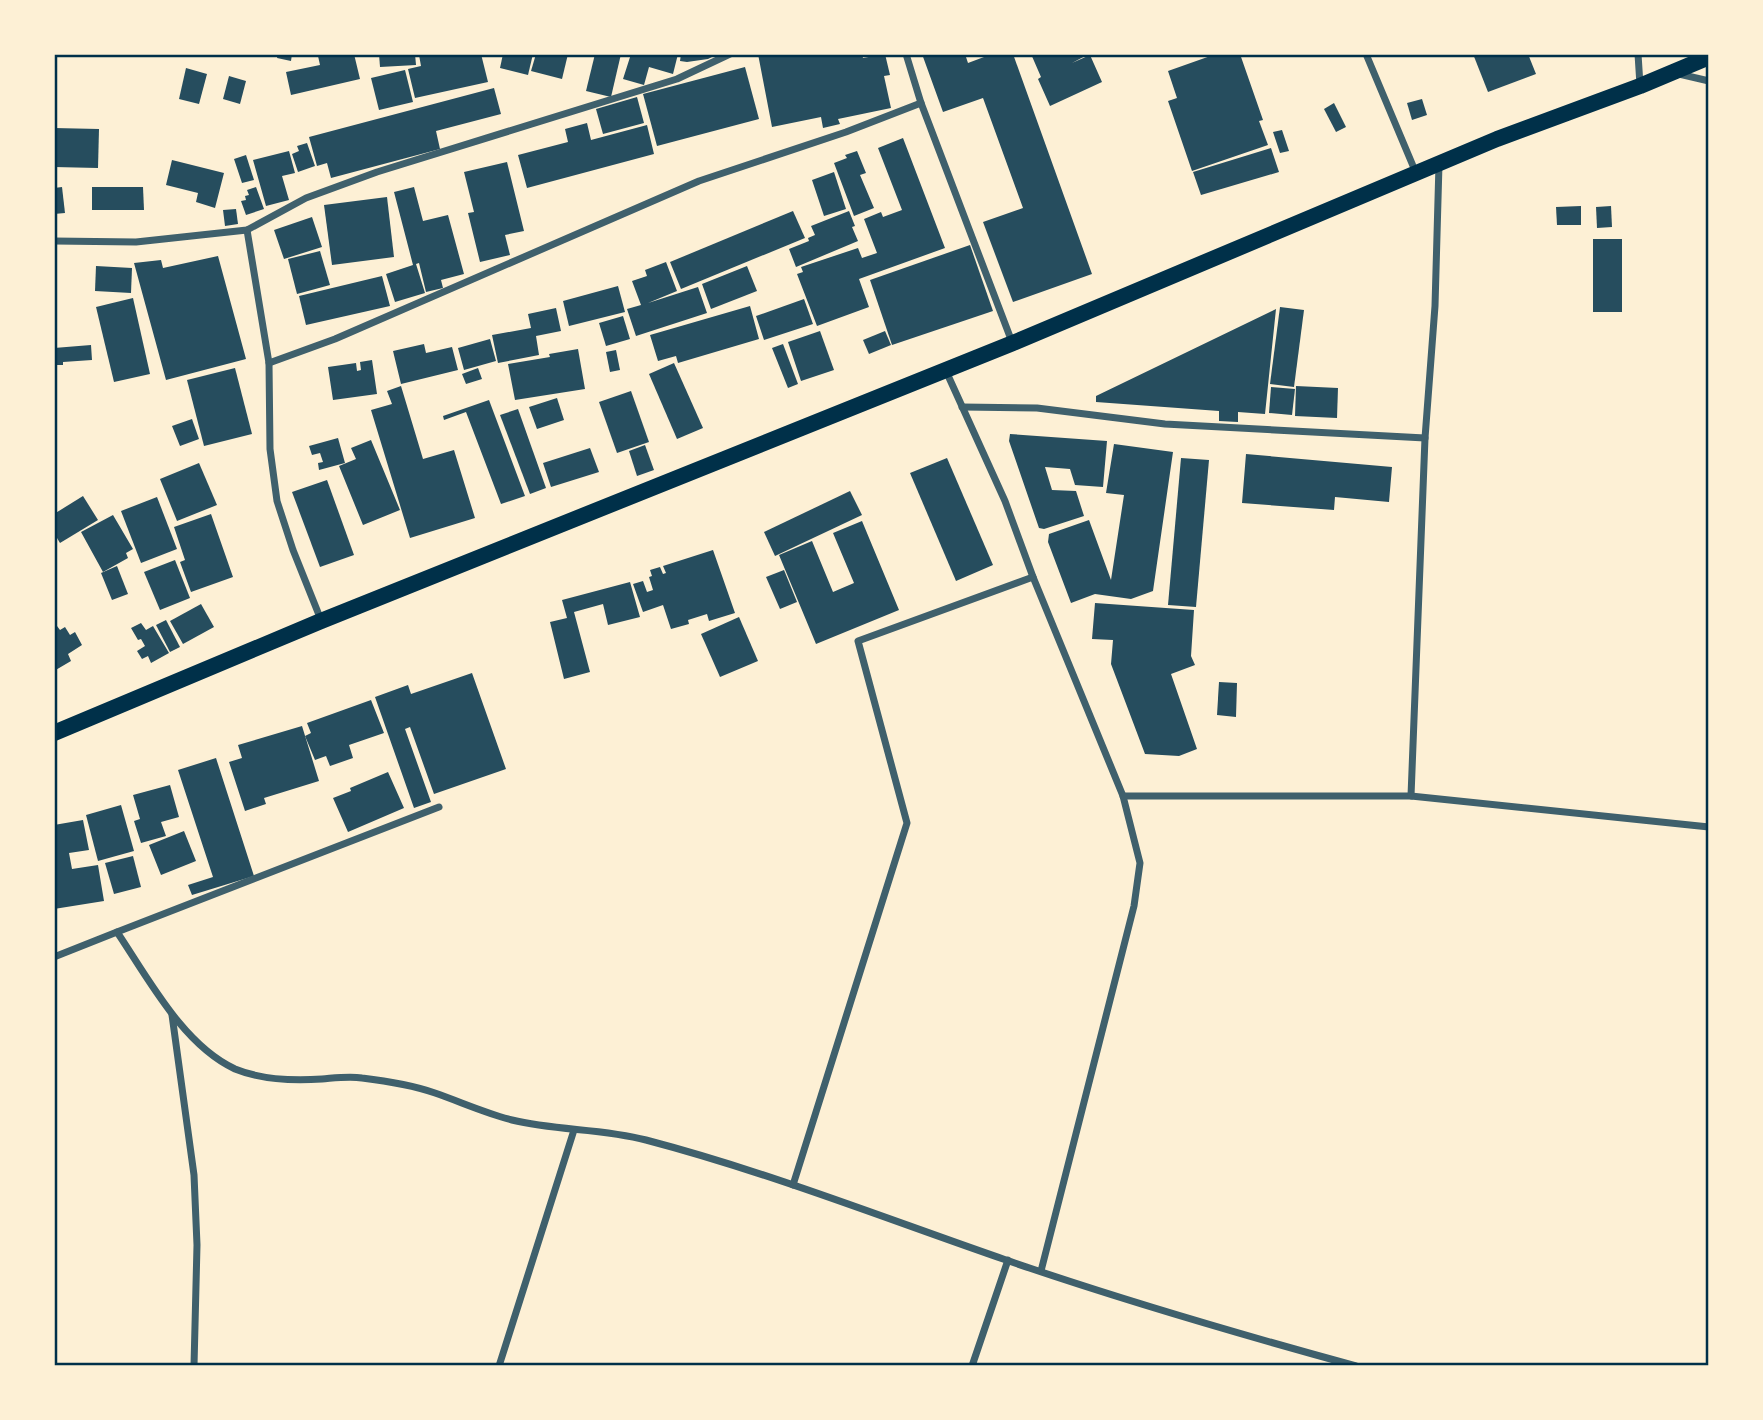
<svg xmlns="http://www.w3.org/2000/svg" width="1763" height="1420" viewBox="0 0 1763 1420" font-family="Overpass,sans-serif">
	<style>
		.building { fill: #264d5e }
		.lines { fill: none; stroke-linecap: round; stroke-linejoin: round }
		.minor { stroke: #3f606c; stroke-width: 7 }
		.trunk { stroke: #003049; stroke-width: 16 }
		.neatline { fill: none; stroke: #003049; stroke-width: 2.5 }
	</style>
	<rect width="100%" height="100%" fill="#fdf0d5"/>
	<!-- building -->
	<g class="building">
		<polygon points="278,54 292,54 291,61 277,58"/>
		<polygon points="327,54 337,54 338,57 354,54 360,79 291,95 286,72 320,65 318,56"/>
		<polygon points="379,54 415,54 416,65 380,67"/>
		<polygon points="421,54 481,54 488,82 415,98 408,69 421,66 419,55"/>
		<polygon points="503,54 533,54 528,75 500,68"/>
		<polygon points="536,54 568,54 562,79 531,71"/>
		<polygon points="595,54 621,54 611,97 586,91"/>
		<polygon points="631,54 678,54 673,74 649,67 644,85 623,79"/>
		<polygon points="681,54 718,54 708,59 687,62 680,61"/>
		<polygon points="758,54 862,54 863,58 885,54 890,75 884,76 891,108 838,119 840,124 823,128 821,117 772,127"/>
		<polygon points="922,54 965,54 968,63 992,54 1013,54 1092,274 1013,302 983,222 1023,208 983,98 943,112"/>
		<polygon points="1031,54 1089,54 1072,63 1090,55 1102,82 1050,106 1038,79 1041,77"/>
		<polygon points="1216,54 1240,54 1263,120 1259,121 1268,145 1192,171 1168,101 1177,98 1168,71"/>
		<polygon points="1473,54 1528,54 1536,74 1488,92"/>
		<polygon points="745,67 759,119 657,146 643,94"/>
		<polygon points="186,68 207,74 199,104 179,99"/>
		<polygon points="405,70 413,102 379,110 371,78"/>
		<polygon points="229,76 246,81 240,104 223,99"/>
		<polygon points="494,88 501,114 436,131 440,149 331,178 327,163 317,166 309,137"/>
		<polygon points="637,97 644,123 603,134 596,109"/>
		<polygon points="1422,99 1427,115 1412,120 1407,103"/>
		<polygon points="1334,103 1346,127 1336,132 1324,109"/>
		<polygon points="587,123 591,140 647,125 654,154 527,188 518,155 568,142 565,129"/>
		<polygon points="54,128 99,129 98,168 54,167"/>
		<polygon points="1282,130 1289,151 1280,153 1273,132"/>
		<polygon points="903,138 945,248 859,279 869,307 817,326 797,274 803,272 801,267 858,248 862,258 877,253 864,219 881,212 883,217 902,210 878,148"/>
		<polygon points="307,143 315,166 298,172 292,154 299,151 297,146"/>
		<polygon points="1271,148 1279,172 1201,195 1193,172"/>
		<polygon points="289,151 295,173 282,176 289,200 266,206 253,160"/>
		<polygon points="857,151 866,173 860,175 874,208 854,216 834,163 847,158 845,155"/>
		<polygon points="246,155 254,180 242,183 234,159"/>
		<polygon points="172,160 224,173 215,208 196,202 198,193 166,185"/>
		<polygon points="507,162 524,231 505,235 510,255 480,262 468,213 474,212 464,172"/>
		<polygon points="834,172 846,209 824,216 812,180"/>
		<polygon points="62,187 65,213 54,214 54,188"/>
		<polygon points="92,187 143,187 144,210 92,210"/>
		<polygon points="256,187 264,209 246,215 241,201 246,200 245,196 249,195 247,190"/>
		<polygon points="414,187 423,221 448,215 464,274 441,280 443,288 426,292 419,263 416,264 425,293 395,302 386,274 413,265 394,192"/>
		<polygon points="387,197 394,257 332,265 324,205"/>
		<polygon points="1581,206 1581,225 1557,225 1556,207"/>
		<polygon points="1611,206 1612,227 1597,228 1596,207"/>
		<polygon points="236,209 238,224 225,226 223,210"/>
		<polygon points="793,211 805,238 681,289 670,262"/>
		<polygon points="849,211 855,226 852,227 858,241 796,267 789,249 809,241 808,238 815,235 811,226"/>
		<polygon points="312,217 322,247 284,259 274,230"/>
		<rect x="1593" y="239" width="29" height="73"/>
		<polygon points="970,245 993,311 892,345 870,280"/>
		<polygon points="320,251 330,285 297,294 288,259"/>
		<polygon points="218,256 246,359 166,380 134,263 161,260 163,268"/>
		<polygon points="666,262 677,291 648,303 698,287 707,313 636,336 627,309 641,305 632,281 647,276 645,270"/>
		<polygon points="96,266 132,268 131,293 95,291"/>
		<polygon points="747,266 757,291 711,309 702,284"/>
		<polygon points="382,276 390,306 306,325 299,296"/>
		<polygon points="618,286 625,312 569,326 563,301"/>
		<polygon points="133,298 150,374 114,382 96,307"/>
		<polygon points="804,299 813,324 764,340 756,316"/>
		<polygon points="750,306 759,339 678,363 676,356 658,361 650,335"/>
		<polygon points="1280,307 1304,310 1294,387 1270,384"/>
		<polygon points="556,308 561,331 536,336 539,355 498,363 492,335 531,328 528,314"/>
		<polygon points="1276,309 1265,414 1238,412 1238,422 1219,421 1219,411 1096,402 1096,396"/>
		<polygon points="623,316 630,339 606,346 599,323"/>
		<polygon points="820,331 834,370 801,381 788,342"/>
		<polygon points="885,331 891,345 869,354 863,340"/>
		<polygon points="490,339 496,361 464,370 458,348"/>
		<polygon points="424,344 426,353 452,347 458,370 401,384 393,351"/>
		<polygon points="783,344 798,384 788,388 772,348"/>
		<polygon points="91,345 92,360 63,362 63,365 54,365 54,348"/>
		<polygon points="578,349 585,389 515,400 508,364 550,357 549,354"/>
		<polygon points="616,350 620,370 610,372 606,352"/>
		<polygon points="372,360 377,394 333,400 328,367 356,363 357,371 361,370 360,362"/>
		<polygon points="674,363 703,428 677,439 649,374"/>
		<polygon points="235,368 252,434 204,446 187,380"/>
		<polygon points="478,368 482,379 466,384 462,374"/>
		<polygon points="401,386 423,459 454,450 475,518 410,538 371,410 392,404 387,391"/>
		<polygon points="1296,386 1338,388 1337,418 1295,416"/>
		<polygon points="1271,387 1295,389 1292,415 1269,413"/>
		<polygon points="631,391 649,442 617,453 599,402"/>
		<polygon points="557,398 564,420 537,429 529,407"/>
		<polygon points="489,400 525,496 501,504 466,412 444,420 443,416"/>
		<polygon points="518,409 546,488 530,494 500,415"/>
		<polygon points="192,419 199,439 180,446 172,426"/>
		<polygon points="1010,434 1107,441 1103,487 1075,485 1070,469 1045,467 1052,490 1076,491 1084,516 1044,529 1039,528 1009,441"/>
		<polygon points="338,438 345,463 319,470 318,463 323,462 320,453 312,455 309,446"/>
		<polygon points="371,440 400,510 363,525 339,466 356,459 351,448"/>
		<polygon points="1114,444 1173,452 1153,591 1131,599 1095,594 1071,603 1048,542 1049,534 1089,520 1111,580 1124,495 1106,493"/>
		<polygon points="645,445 654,470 637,476 629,451"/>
		<polygon points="590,448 599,472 551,487 543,463"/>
		<polygon points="1246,454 1392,467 1389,502 1335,497 1334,510 1242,503"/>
		<polygon points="947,458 993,565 956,581 910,473"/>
		<polygon points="1181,458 1209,460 1196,607 1168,605"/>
		<polygon points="199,463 217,505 177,521 160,479"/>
		<polygon points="327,480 354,555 320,567 292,492"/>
		<polygon points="850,491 862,515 775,556 764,532"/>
		<polygon points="83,496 98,520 60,543 54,533 54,514"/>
		<polygon points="157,497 177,549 141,563 121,511"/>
		<polygon points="211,514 233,577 191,592 180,562 185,560 174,527"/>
		<polygon points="113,515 133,549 126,553 128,558 103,572 81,532"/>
		<polygon points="862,521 899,610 816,644 779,555 812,541 833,592 854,583 833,533"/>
		<polygon points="713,550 735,613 709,621 707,614 688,620 689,624 671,629 663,605 643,612 633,584 643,581 647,592 653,590 649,577 652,576 650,570 660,567 663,574 666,573 663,566"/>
		<polygon points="175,560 190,598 160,610 144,572"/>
		<polygon points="117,566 128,594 112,600 101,573"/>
		<polygon points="784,570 797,602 780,609 766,577"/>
		<polygon points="630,582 640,617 608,625 603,604 574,612 590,672 564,679 550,622 567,618 562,600"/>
		<polygon points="1095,603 1194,610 1191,656 1195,665 1171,674 1197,749 1179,756 1145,754 1111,664 1113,640 1092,639"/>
		<polygon points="201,604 214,627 183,644 170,621"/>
		<polygon points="739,617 758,661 720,677 701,634"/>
		<polygon points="166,620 180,647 170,652 156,625"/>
		<polygon points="141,623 146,630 153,626 169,653 151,663 148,656 142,659 137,651 145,646 141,639 138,640 131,628"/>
		<polygon points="57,626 60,630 65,627 70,635 75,632 82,645 68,654 71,661 54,671 54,628"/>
		<polygon points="472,673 506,769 434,794 410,727 405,729 431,802 414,808 375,697 408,685 411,694"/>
		<polygon points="1219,682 1237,683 1236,717 1217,715"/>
		<polygon points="371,700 384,733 349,745 353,758 330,766 326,756 315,760 305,736 311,733 307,723"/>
		<polygon points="302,726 319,781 264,798 266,804 245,811 229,762 242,758 238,745"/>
		<polygon points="216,758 254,876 192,895 188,885 213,877 178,770"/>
		<polygon points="388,772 404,808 348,832 333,798 351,791 350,788"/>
		<polygon points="170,785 179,817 161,822 166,836 141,843 134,821 140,819 133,795"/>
		<polygon points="121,805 134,851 98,861 86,815"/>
		<polygon points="83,820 89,850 69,853 72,869 98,865 104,901 54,909 54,825"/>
		<polygon points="184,831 196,861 161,875 149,845"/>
		<polygon points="133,856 141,887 114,894 105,863"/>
	</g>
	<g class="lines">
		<!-- minor -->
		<g class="minor">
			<polyline points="906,54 921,103 1012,342"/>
			<polyline points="1366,54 1416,173"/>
			<polyline points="1638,54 1640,85"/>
			<polyline points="1679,74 1709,81"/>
			<polyline points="247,230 269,363 270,449 277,501 293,550 321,620"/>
			<polyline points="54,241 136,242 247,230 306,198 377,172 677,79 730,54"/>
			<polyline points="269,363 335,339 699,181 846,132 921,103"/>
			<polyline points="946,371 1005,501 1033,577 1123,796 1140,863 1134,906 1041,1271"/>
			<polyline points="962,407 1037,408 1165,424 1425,438"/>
			<polyline points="1123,796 1411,796 1709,827"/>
			<polyline points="1411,796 1425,438 1435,306 1439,164"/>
			<polyline points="117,932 439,807"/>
			<path d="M54 957 117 932C148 978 183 1045 235 1069 262 1080 293 1081 322 1079 335 1078 349 1076 362 1078 387 1081 412 1085 435 1093 461 1102 485 1113 512 1120 556 1131 602 1128 646 1140 768 1172 887 1219 1006 1260 1122 1300 1239 1334 1356 1366"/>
			<polyline points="172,1015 194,1175 197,1245 194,1366"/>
			<polyline points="793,1185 907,823 858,641 1033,577"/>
			<polyline points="499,1366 574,1130"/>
			<polyline points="972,1366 1008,1260"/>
		</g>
		<!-- trunk -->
		<polyline class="trunk" points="54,733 321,621 1013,343 1497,139 1640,86 1709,57"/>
	</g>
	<!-- border -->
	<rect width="1763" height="1420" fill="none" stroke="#fdf0d5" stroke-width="112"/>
	<rect x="56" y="56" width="1651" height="1308" class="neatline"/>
</svg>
